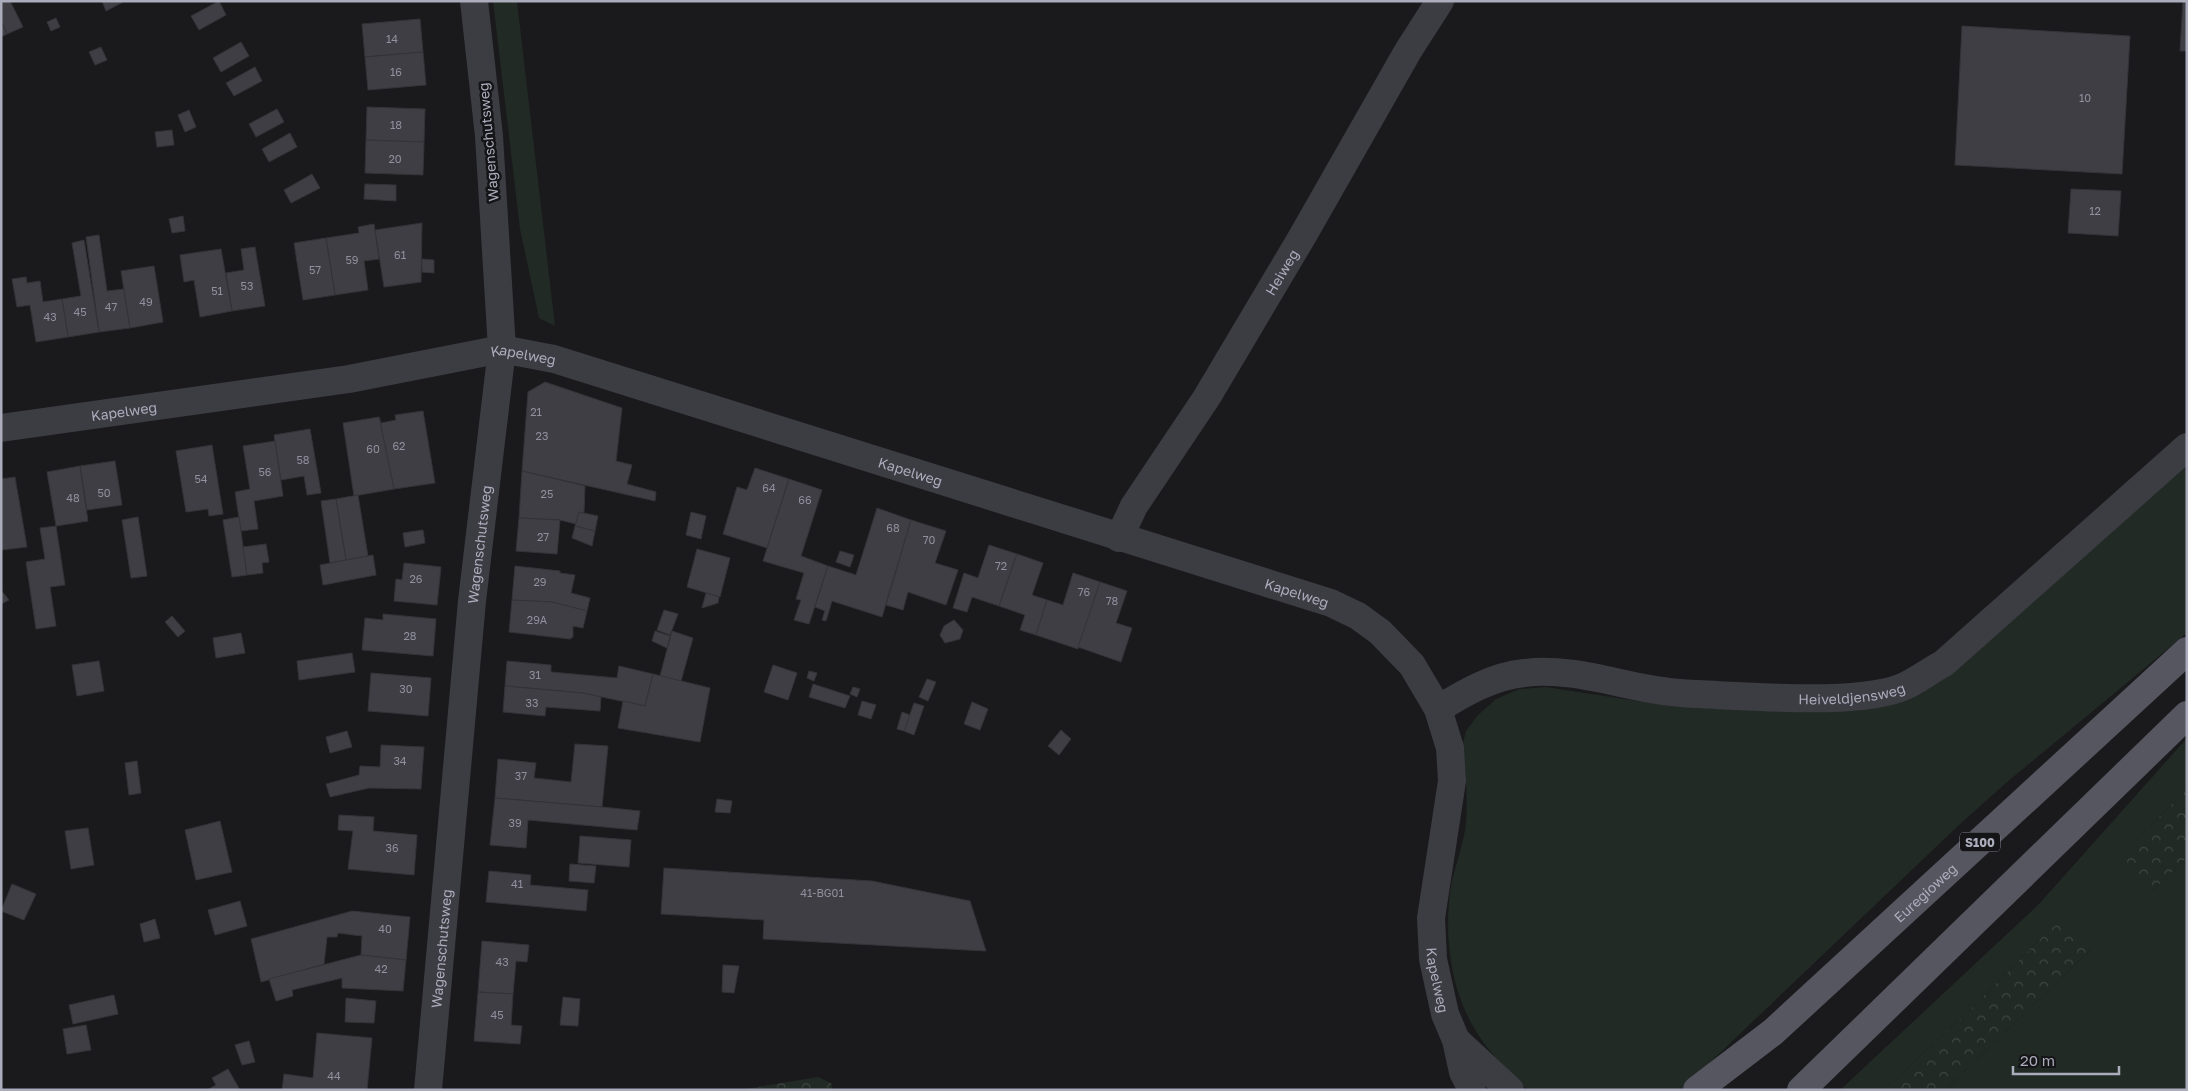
<svg xmlns="http://www.w3.org/2000/svg" width="2188" height="1091" viewBox="0 0 2188 1091" font-family="'Golos Text',sans-serif">
	<style>
		.grass { fill: #212a24 }
		.forest { fill: url(#forest-crowns) }
		.building { fill: #3f3e44; stroke: #343338 }
		.lines { fill: none; stroke-linecap: round; stroke-linejoin: round }
		.street { stroke: #3c3c43; stroke-width: 28 }
		.primary { stroke: #565660; stroke-width: 28 }
		.labels { text-anchor: middle; dominant-baseline: central; stroke-width: 5; stroke-linejoin: round; paint-order: stroke }
		.number-label { font-size: 11px; fill: #90909e }
		.shield { fill: #151417; stroke: #7e7e8a; stroke-width: 1 }
		.shield-label { font-size: 12px; font-weight: bold; fill: #abacbc }
		.street-label { font-size: 14px; fill: #abacbc; stroke: #151417 }
	</style>
	<defs>
		<pattern id="forest-crowns" width="20" height="18" patternUnits="userSpaceOnUse" patternTransform="scale(1.25)"><rect width="20" height="18" fill="#212a24"/><path d="M2 6a3 3 0 1 1 6 0M12 15a3 3 0 1 1 6 0" fill="none" stroke="#3f4642"/></pattern>
	</defs>
	<rect width="100%" height="100%" fill="#1a191c"/>
	<!-- grass -->
	<g class="grass">
		<polygon points="493,1 517,1 555,326 539,318 520,229"/>
		<path d="M2187 465V633L2006 783 1958 826 1681 1090H1528C1521 1085 1515 1077 1509 1071 1458 1025 1442 960 1450 892 1453 869 1464 846 1466 822 1468 796 1465 769 1463 743L1466 731 1477 716 1496 699 1519 689 1546 687 1657 704 1741 710 1877 706Z"/>
		<polygon points="2187,738 2187,789 2139,837 2152,891 2187,858 2187,1090 1945,1090 2090,950 2059,923 2042,937 1976,1004 1884,1090 1840,1090 2039,904"/>
	</g>
	<!-- forest -->
	<g class="forest">
		<polygon points="2187,789 2187,858 2152,891 2131,871 2125,857 2139,837"/>
		<polygon points="2059,922 2072,930 2090,950 1945,1090 1884,1090 1976,1004 2042,937"/>
		<polygon points="818,1077 831,1083 833,1090 740,1090"/>
	</g>
	<!-- building -->
	<g class="building">
		<polygon points="1,1 10,1 23,27 7,34 1,21"/>
		<polygon points="102,1 125,1 106,11"/>
		<polygon points="219,1 226,15 199,30 191,16"/>
		<polygon points="2183,1 2187,1 2187,51 2180,51"/>
		<polygon points="56,18 60,27 51,31 47,22"/>
		<polygon points="420,19 423,52 365,57 362,24"/>
		<polygon points="1,21 7,34 1,37"/>
		<polygon points="1962,26 2130,36 2122,174 1955,165"/>
		<polygon points="241,42 249,56 221,72 213,58"/>
		<polygon points="101,47 107,60 95,65 89,52"/>
		<polygon points="423,52 426,85 368,90 365,57"/>
		<polygon points="255,67 262,81 234,96 226,83"/>
		<polygon points="367,107 425,109 424,142 366,140"/>
		<polygon points="277,109 284,122 256,137 249,124"/>
		<polygon points="189,110 196,127 185,132 178,115"/>
		<polygon points="172,130 174,145 157,147 155,132"/>
		<polygon points="290,133 297,147 269,162 262,149"/>
		<polygon points="366,140 424,142 423,175 365,173"/>
		<polygon points="312,174 320,188 291,203 284,190"/>
		<polygon points="365,184 396,185 396,201 364,199"/>
		<polygon points="2071,189 2121,191 2118,236 2068,233"/>
		<polygon points="183,216 185,231 172,233 169,219"/>
		<polygon points="422,223 421,282 384,287 375,230"/>
		<polygon points="374,224 379,259 364,261 368,290 335,295 326,238 359,233 358,227"/>
		<polygon points="99,235 107,291 124,289 130,328 99,332 86,237"/>
		<polygon points="326,238 335,295 303,300 294,243"/>
		<polygon points="84,240 99,332 68,337 62,299 81,296 72,243"/>
		<polygon points="255,247 265,306 232,311 226,273 244,270 241,249"/>
		<polygon points="221,249 232,311 200,317 194,280 184,282 180,255"/>
		<polygon points="422,259 434,260 434,273 422,272"/>
		<polygon points="154,266 163,322 130,328 121,271"/>
		<polygon points="26,277 27,283 40,281 43,302 62,299 68,337 36,342 30,305 17,307 12,279"/>
		<polygon points="545,382 622,408 616,461 632,465 627,484 656,492 655,501 522,471 528,392"/>
		<polygon points="423,411 435,483 394,489 379,417 381,423 396,420 395,415"/>
		<polygon points="379,417 394,489 354,496 343,423"/>
		<polygon points="310,429 321,493 307,495 304,476 281,480 274,435"/>
		<polygon points="275,441 283,496 254,501 258,529 241,531 235,492 250,489 243,446"/>
		<polygon points="212,445 223,514 209,516 208,509 186,512 176,451"/>
		<polygon points="115,461 122,505 87,510 80,466"/>
		<polygon points="80,466 88,521 56,526 47,472"/>
		<polygon points="755,468 789,479 767,548 723,534 737,487 747,490"/>
		<polygon points="522,471 585,486 584,513 579,512 576,524 560,520 519,518"/>
		<polygon points="15,477 27,547 1,550 1,479"/>
		<polygon points="789,479 822,490 801,556 828,566 809,624 794,620 801,600 796,599 804,573 763,561"/>
		<polygon points="358,495 368,556 346,560 336,499"/>
		<polygon points="336,499 346,560 330,563 321,501"/>
		<polygon points="877,508 911,520 882,617 832,601 826,621 822,620 825,611 815,607 828,566 856,575"/>
		<polygon points="579,512 598,516 595,531 575,526"/>
		<polygon points="691,512 706,516 701,539 686,535"/>
		<polygon points="138,517 147,576 131,578 122,520"/>
		<polygon points="239,517 247,575 232,577 223,520"/>
		<polygon points="519,518 560,520 557,554 516,551"/>
		<polygon points="911,520 946,531 935,563 958,570 946,605 908,592 903,610 886,605"/>
		<polygon points="56,526 65,585 50,587 56,626 36,629 26,562 45,559 40,528"/>
		<polygon points="575,526 595,531 592,546 572,538"/>
		<polygon points="423,530 425,543 405,547 403,533"/>
		<polygon points="266,544 269,562 262,563 263,573 247,575 243,547"/>
		<polygon points="989,545 1017,554 999,606 972,597 967,612 953,608 964,573 978,578"/>
		<polygon points="697,549 730,558 720,597 687,587"/>
		<polygon points="840,551 854,555 850,567 836,562"/>
		<polygon points="1017,554 1043,563 1032,595 1047,600 1036,635 1020,630 1025,615 999,606"/>
		<polygon points="373,555 376,575 323,585 320,565"/>
		<polygon points="404,563 441,567 437,605 394,601 396,579 402,580"/>
		<polygon points="515,566 560,571 560,573 575,575 571,593 590,598 587,611 552,602 512,600"/>
		<polygon points="1073,573 1100,582 1078,649 1036,635 1047,600 1063,605"/>
		<polygon points="1100,582 1127,591 1116,623 1132,628 1121,662 1078,647"/>
		<polygon points="1,590 9,600 1,604"/>
		<polygon points="706,593 719,597 718,603 702,608"/>
		<polygon points="512,600 552,602 587,611 583,628 573,626 573,637 570,639 509,632"/>
		<polygon points="664,610 678,614 670,635 657,630"/>
		<polygon points="383,614 436,619 433,656 362,650 365,618 383,620"/>
		<polygon points="172,616 185,631 178,637 165,622"/>
		<polygon points="954,620 963,630 960,639 945,643 940,635 944,626"/>
		<polygon points="655,631 670,636 667,648 652,641"/>
		<polygon points="672,631 693,638 681,681 660,676"/>
		<polygon points="241,633 245,653 216,658 213,638"/>
		<polygon points="352,653 355,672 299,680 297,661"/>
		<polygon points="99,661 104,691 77,696 72,665"/>
		<polygon points="507,661 551,665 551,672 617,678 619,666 653,674 645,706 583,693 505,686"/>
		<polygon points="773,665 797,673 788,700 764,692"/>
		<polygon points="809,671 817,673 814,681 807,678"/>
		<polygon points="371,673 431,678 428,716 368,711"/>
		<polygon points="653,674 710,688 700,742 618,728 623,701 645,706"/>
		<polygon points="927,679 936,682 928,701 919,697"/>
		<polygon points="813,684 850,696 845,708 809,697"/>
		<polygon points="505,686 583,693 601,697 600,711 546,707 545,716 503,712"/>
		<polygon points="853,687 860,689 857,697 850,694"/>
		<polygon points="862,701 876,705 871,719 858,715"/>
		<polygon points="972,702 988,709 980,730 964,724"/>
		<polygon points="914,703 924,706 914,735 904,731"/>
		<polygon points="902,712 910,715 904,731 897,729"/>
		<polygon points="1061,730 1071,739 1059,755 1048,746"/>
		<polygon points="347,731 352,747 330,753 326,737"/>
		<polygon points="575,744 608,746 602,807 495,798 498,759 536,763 534,778 571,782"/>
		<polygon points="381,745 424,747 421,789 369,788 330,797 326,784 359,775 360,766 380,767"/>
		<polygon points="137,761 141,793 129,795 125,763"/>
		<polygon points="495,798 602,807 640,811 637,830 528,820 526,848 490,845"/>
		<polygon points="717,799 732,801 730,813 715,812"/>
		<polygon points="339,815 374,817 373,831 417,835 414,875 348,869 353,831 338,830"/>
		<polygon points="220,821 232,872 196,880 185,830"/>
		<polygon points="88,828 94,865 71,869 65,831"/>
		<polygon points="580,836 631,840 629,867 578,863"/>
		<polygon points="570,864 596,866 594,883 569,881"/>
		<polygon points="664,868 872,881 970,901 986,951 763,939 764,920 661,914"/>
		<polygon points="489,871 531,875 530,885 588,890 586,911 486,902"/>
		<polygon points="12,884 36,894 24,920 1,911"/>
		<polygon points="240,901 247,926 215,935 208,910"/>
		<polygon points="352,911 410,917 406,960 361,955 362,936 338,933 337,937 327,937 324,964 261,982 251,939"/>
		<polygon points="155,919 160,938 144,942 140,924"/>
		<polygon points="482,941 529,945 527,962 516,961 513,994 478,992"/>
		<polygon points="361,955 406,960 403,991 342,988 342,978 292,990 293,996 276,1001 269,979"/>
		<polygon points="723,965 739,966 734,993 722,992"/>
		<polygon points="478,992 513,994 511,1025 522,1026 520,1044 474,1041"/>
		<polygon points="114,995 118,1014 73,1024 69,1005"/>
		<polygon points="563,997 580,999 578,1026 560,1025"/>
		<polygon points="346,998 376,1001 374,1023 345,1022"/>
		<polygon points="86,1025 91,1050 67,1054 63,1029"/>
		<polygon points="317,1033 372,1038 367,1090 282,1090 284,1074 313,1078"/>
		<polygon points="249,1041 255,1062 242,1065 235,1045"/>
		<polygon points="228,1069 240,1090 207,1090 216,1085 212,1078"/>
	</g>
	<g class="lines">
		<!-- street -->
		<g class="street">
			<path id="s1" d="M1 428 349 379 502 349 554 359 1331 603 1358 616 1380 632 1412 665 1438 709 1450 748 1452 781 1431 918 1433 959 1445 1014 1456 1040 1463 1072 1472 1090"/>
			<path id="s2" d="M1119 538 1134 506 1207 397 1302 237 1408 51 1440 1"/>
			<path id="s3" d="M1438 709C1464 693 1493 676 1524 673 1571 667 1618 685 1663 691 1681 694 1699 694 1716 695 1764 697 1863 705 1905 686 1918 680 1931 670 1944 663L2187 447"/>
			<polyline points="1456,1040 1510,1090"/>
			<path id="s4" d="M428 1090 472 601 502 349 489 136 474 1"/>
		</g>
		<!-- primary -->
		<g class="primary">
			<path id="s5" d="M1697 1090 1773 1032 2187 651"/>
			<polyline points="1801,1090 2187,715"/>
		</g>
	</g>
	<g class="labels">
		<!-- number labels -->
		<g class="number-label">
			<text x="392" y="38">14</text>
			<text x="396" y="71">16</text>
			<text x="2085" y="97">10</text>
			<text x="396" y="124">18</text>
			<text x="395" y="158">20</text>
			<text x="2095" y="210">12</text>
			<text x="400" y="254">61</text>
			<text x="352" y="259">59</text>
			<text x="315" y="269">57</text>
			<text x="247" y="285">53</text>
			<text x="217" y="290">51</text>
			<text x="146" y="301">49</text>
			<text x="111" y="306">47</text>
			<text x="80" y="311">45</text>
			<text x="50" y="316">43</text>
			<text x="536" y="411">21</text>
			<text x="542" y="435">23</text>
			<text x="399" y="445">62</text>
			<text x="373" y="448">60</text>
			<text x="303" y="459">58</text>
			<text x="265" y="471">56</text>
			<text x="201" y="478">54</text>
			<text x="769" y="487">64</text>
			<text x="104" y="492">50</text>
			<text x="547" y="493">25</text>
			<text x="73" y="497">48</text>
			<text x="805" y="499">66</text>
			<text x="893" y="527">68</text>
			<text x="543" y="536">27</text>
			<text x="929" y="539">70</text>
			<text x="1001" y="565">72</text>
			<text x="416" y="578">26</text>
			<text x="540" y="581">29</text>
			<text x="1084" y="591">76</text>
			<text x="1112" y="600">78</text>
			<text x="537" y="619">29A</text>
			<text x="410" y="635">28</text>
			<text x="535" y="674">31</text>
			<text x="406" y="688">30</text>
			<text x="532" y="702">33</text>
			<text x="400" y="760">34</text>
			<text x="521" y="775">37</text>
			<text x="515" y="822">39</text>
			<text x="392" y="847">36</text>
			<text x="517" y="883">41</text>
			<text x="822" y="892">41-BG01</text>
			<text x="385" y="928">40</text>
			<text x="502" y="961">43</text>
			<text x="381" y="968">42</text>
			<text x="497" y="1014">45</text>
			<text x="334" y="1075">44</text>
		</g>
		<!-- shield labels -->
		<rect class="shield" x="1960" y="832.5" width="40" height="19" rx="4"/>
		<g class="shield-label">
			<text x="1980" y="842">S100</text>
		</g>
		<!-- street labels -->
		<g class="street-label">
			<text transform="translate(488 142) rotate(-95)">Wagenschutsweg</text>
			<text stroke="none"><textPath href="#s2" startOffset="312">Heiweg</textPath></text>
			<text stroke="none"><textPath href="#s1" startOffset="529">Kapelweg</textPath></text>
			<text stroke="none"><textPath href="#s1" startOffset="124">Kapelweg</textPath></text>
			<text stroke="none"><textPath href="#s1" startOffset="934">Kapelweg</textPath></text>
			<text stroke="none"><textPath href="#s4" startOffset="548">Wagenschutsweg</textPath></text>
			<text stroke="none"><textPath href="#s1" startOffset="1339">Kapelweg</textPath></text>
			<text stroke="none"><textPath href="#s3" startOffset="424">Heiveldjensweg</textPath></text>
			<text stroke="none"><textPath href="#s5" startOffset="302">Euregioweg</textPath></text>
			<text stroke="none"><textPath href="#s4" startOffset="142">Wagenschutsweg</textPath></text>
			<text stroke="none"><textPath href="#s1" startOffset="1804">Kapelweg</textPath></text>
		</g>
	</g>
	<!-- border -->
	<rect width="2188" height="1091" fill="none" stroke="#abacbc" stroke-width="5"/>
	<!-- scale -->
	<path d="M2013 1066v8h106v-8" fill="none" stroke="#abacbc" stroke-width="2.5"/>
	<text x="2020" y="1066" font-size="15" fill="#abacbc" stroke="#151417" stroke-width="4" paint-order="stroke">20 m</text>
</svg>
